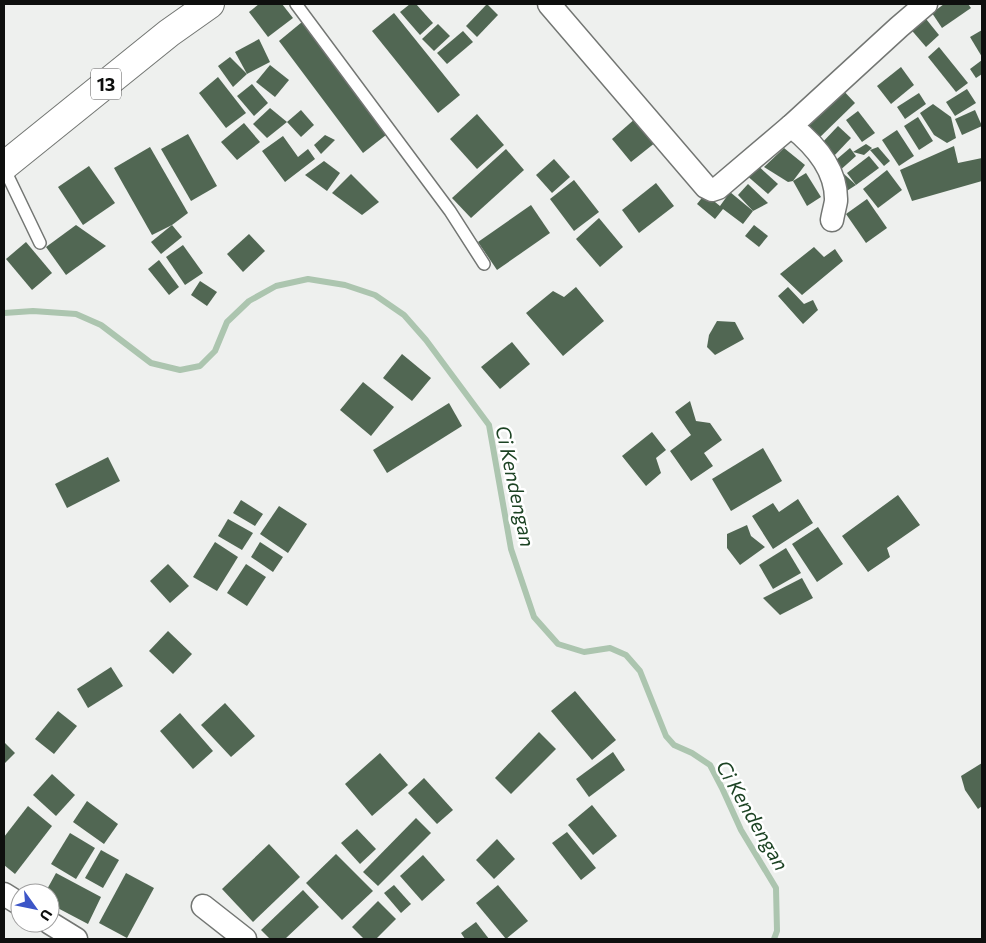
<svg xmlns="http://www.w3.org/2000/svg" width="986" height="943" viewBox="0 0 986 943" font-family="Commissioner,sans-serif">
	<style>
		.lines { fill: none; stroke-linecap: round; stroke-linejoin: round }
		.stream { stroke: #acc5af; stroke-width: 6 }
		.building { fill: #516753 }
		.service-casing { stroke: #737673; stroke-width: 14 }
		.minor-casing { stroke: #737673; stroke-width: 25 }
		.trunk-casing { stroke: #737673; stroke-width: 30 }
		.service { stroke: #fff; stroke-width: 11 }
		.minor { stroke: #fff; stroke-width: 22 }
		.trunk { stroke: #fff; stroke-width: 28 }
		.labels { text-anchor: middle; dominant-baseline: central; stroke-width: 5; stroke-linejoin: round; paint-order: stroke }
		.shield { fill: #fff; stroke: #565756; stroke-width: 1 }
		.shield-label { font-size: 18px; font-weight: bold; fill: #0e0f0e }
		.water-label { font-size: 20px; font-style: italic; fill: #1c4323; stroke: #fff }
	</style>
	<rect width="100%" height="100%" fill="#eef0ee"/>
	<g class="lines">
		<!-- stream -->
		<polyline class="stream" points="4,313 33,311 76,314 101,325 151,363 180,370 200,366 215,351 227,322 249,301 276,286 308,279 345,285 375,295 404,315 426,340 489,425 511,549 534,617 558,644 584,652 610,648 626,655 640,671 666,736 674,745 692,753 710,765 722,788 741,830 776,888 777,931 774,939"/>
	</g>
	<!-- building -->
	<g class="building">
		<polygon points="259,4 282,4 293,18 268,37 249,12"/>
		<polygon points="410,4 416,4 433,23 420,35 400,12"/>
		<polygon points="487,4 498,15 477,37 466,26"/>
		<polygon points="944,4 968,4 971,8 942,28 932,13"/>
		<polygon points="394,13 460,95 438,113 372,31"/>
		<polygon points="922,14 939,35 926,47 908,26"/>
		<polygon points="302,22 386,135 363,153 279,41"/>
		<polygon points="438,24 450,36 434,51 422,39"/>
		<polygon points="982,30 982,57 970,37"/>
		<polygon points="463,31 473,42 447,64 437,53"/>
		<polygon points="259,39 270,62 247,74 235,52"/>
		<polygon points="939,47 968,83 956,92 928,57"/>
		<polygon points="230,57 247,74 233,87 218,66"/>
		<polygon points="982,60 982,74 976,78 970,69"/>
		<polygon points="270,65 289,80 275,97 256,82"/>
		<polygon points="901,67 914,85 891,104 877,86"/>
		<polygon points="218,77 246,113 226,128 199,93"/>
		<polygon points="252,84 268,103 254,116 237,96"/>
		<polygon points="840,87 855,103 816,141 800,125"/>
		<polygon points="967,89 976,103 955,116 946,102"/>
		<polygon points="919,93 926,104 905,119 897,107"/>
		<polygon points="933,104 951,117 956,138 947,143 934,135 920,113"/>
		<polygon points="270,108 287,122 267,138 253,124"/>
		<polygon points="301,110 314,125 301,137 287,122"/>
		<polygon points="975,110 982,126 962,135 955,119"/>
		<polygon points="858,111 875,133 862,142 846,120"/>
		<polygon points="477,114 504,145 477,169 450,139"/>
		<polygon points="918,117 933,141 919,150 904,126"/>
		<polygon points="636,118 656,142 631,162 612,139"/>
		<polygon points="244,123 260,142 237,160 221,142"/>
		<polygon points="838,126 851,138 833,157 820,145"/>
		<polygon points="897,130 914,156 899,166 882,140"/>
		<polygon points="188,134 217,186 191,201 161,149"/>
		<polygon points="325,135 335,140 321,154 314,145"/>
		<polygon points="283,136 298,157 308,149 315,159 285,182 262,151"/>
		<polygon points="866,144 872,148 864,155 853,152"/>
		<polygon points="954,146 958,163 982,158 982,181 912,201 900,170"/>
		<polygon points="150,147 188,213 172,225 152,235 114,168"/>
		<polygon points="878,147 890,161 884,166 870,150"/>
		<polygon points="784,148 805,165 793,181 788,182 764,167"/>
		<polygon points="850,148 856,156 837,173 830,165"/>
		<polygon points="506,149 524,170 471,218 452,198"/>
		<polygon points="869,156 879,168 856,185 847,173"/>
		<polygon points="554,159 570,177 552,193 536,175"/>
		<polygon points="324,161 340,173 327,191 305,175"/>
		<polygon points="755,163 778,184 768,194 745,174"/>
		<polygon points="89,166 115,203 83,225 58,187"/>
		<polygon points="887,170 902,190 878,208 863,189"/>
		<polygon points="806,173 821,197 807,206 793,181"/>
		<polygon points="351,174 379,202 362,215 332,193"/>
		<polygon points="844,174 856,185 842,194 834,181"/>
		<polygon points="574,180 599,212 574,231 550,199"/>
		<polygon points="656,183 674,206 639,233 622,210"/>
		<polygon points="748,184 768,203 753,211 738,195"/>
		<polygon points="730,192 753,211 743,224 723,209 715,219 697,204 705,194 720,206"/>
		<polygon points="867,199 887,228 866,243 846,214"/>
		<polygon points="531,205 550,233 497,270 478,242"/>
		<polygon points="599,218 623,247 600,267 576,239"/>
		<polygon points="76,225 106,246 66,275 46,247"/>
		<polygon points="172,225 182,237 161,254 151,242"/>
		<polygon points="754,225 768,236 759,247 745,236"/>
		<polygon points="249,234 265,251 243,272 227,254"/>
		<polygon points="26,242 52,273 32,290 6,259"/>
		<polygon points="183,245 203,273 185,285 166,257"/>
		<polygon points="814,247 824,257 835,249 843,261 802,295 780,274"/>
		<polygon points="159,260 179,287 169,295 148,269"/>
		<polygon points="200,281 217,292 207,306 191,295"/>
		<polygon points="576,287 604,321 563,356 526,313 553,291 564,297"/>
		<polygon points="788,287 804,304 813,300 818,310 803,324 778,296"/>
		<polygon points="717,321 735,322 744,339 715,355 707,347 709,335"/>
		<polygon points="512,342 530,364 500,389 481,367"/>
		<polygon points="402,354 431,378 412,401 383,378"/>
		<polygon points="363,382 394,407 371,436 340,410"/>
		<polygon points="690,401 696,421 710,423 722,440 704,453 713,466 691,481 670,451 691,435 675,412"/>
		<polygon points="449,403 462,426 387,473 373,450"/>
		<polygon points="652,432 666,450 656,458 661,473 646,486 622,456"/>
		<polygon points="763,448 782,481 731,511 712,479"/>
		<polygon points="108,457 120,481 67,508 55,484"/>
		<polygon points="898,495 920,525 887,548 890,557 868,572 842,536"/>
		<polygon points="798,499 813,523 773,549 752,516 773,503 779,512"/>
		<polygon points="241,500 263,514 255,526 233,513"/>
		<polygon points="279,506 307,524 288,553 260,534"/>
		<polygon points="228,519 253,533 242,550 218,536"/>
		<polygon points="747,525 751,536 765,547 740,565 727,548 727,534"/>
		<polygon points="818,527 843,564 817,582 792,544"/>
		<polygon points="215,542 238,557 217,591 193,577"/>
		<polygon points="260,542 283,557 273,572 251,557"/>
		<polygon points="786,548 801,573 773,589 759,565"/>
		<polygon points="168,564 189,586 170,603 150,581"/>
		<polygon points="246,564 266,577 247,606 227,593"/>
		<polygon points="802,578 813,598 780,615 763,598"/>
		<polygon points="168,631 192,654 173,674 149,651"/>
		<polygon points="111,667 123,686 88,708 77,689"/>
		<polygon points="575,691 616,740 592,760 551,711"/>
		<polygon points="225,703 255,736 231,757 201,725"/>
		<polygon points="58,711 77,726 54,754 35,739"/>
		<polygon points="180,713 213,751 193,769 160,731"/>
		<polygon points="539,732 556,749 511,794 495,778"/>
		<polygon points="4,742 15,753 4,764"/>
		<polygon points="613,752 625,770 589,797 576,779"/>
		<polygon points="380,753 408,785 372,816 345,784"/>
		<polygon points="982,763 982,806 978,809 965,790 961,776"/>
		<polygon points="52,774 75,795 56,816 33,795"/>
		<polygon points="424,778 453,810 437,824 408,793"/>
		<polygon points="87,801 118,824 104,844 73,822"/>
		<polygon points="592,805 617,836 593,855 568,825"/>
		<polygon points="28,806 52,826 15,874 4,865 4,837"/>
		<polygon points="416,818 431,833 378,886 363,872"/>
		<polygon points="357,829 376,849 360,864 341,843"/>
		<polygon points="567,832 596,868 581,880 552,843"/>
		<polygon points="70,833 95,848 76,879 51,864"/>
		<polygon points="497,839 515,859 494,879 476,860"/>
		<polygon points="269,844 300,877 253,922 222,889"/>
		<polygon points="101,850 119,860 103,888 85,878"/>
		<polygon points="336,854 373,891 342,920 306,883"/>
		<polygon points="423,855 445,880 422,901 400,876"/>
		<polygon points="56,873 101,897 88,924 50,904 50,893 45,893"/>
		<polygon points="126,873 154,888 127,938 99,923"/>
		<polygon points="394,885 411,904 401,913 384,893"/>
		<polygon points="498,885 528,921 506,939 476,903"/>
		<polygon points="303,890 319,907 285,939 270,939 261,930"/>
		<polygon points="378,901 396,919 376,939 364,939 352,927"/>
		<polygon points="476,922 489,939 465,939 461,933"/>
	</g>
	<g class="lines">
		<!-- service casing -->
		<g class="service-casing">
			<g id="service">
				<polyline points="296,4 450,211 484,264"/>
				<polyline points="4,168 40,243"/>
			</g>
		</g>
		<!-- minor casing -->
		<g class="minor-casing">
			<g id="minor">
				<path d="M549 4 706 187 712 190 718 188 791 126C814 144 837 169 836 201 835 207 833 214 832 220"/>
				<polyline points="791,126 899,27 926,4"/>
				<polyline points="4,894 20,904"/>
				<polyline points="203,906 245,939"/>
				<polyline points="50,923 76,939"/>
			</g>
		</g>
		<!-- trunk casing -->
		<g class="trunk-casing">
			<polyline id="trunk" points="4,166 169,33 210,4"/>
		</g>
		<!-- service -->
		<use href="#service" class="service"/>
		<!-- minor -->
		<use href="#minor" class="minor"/>
		<!-- trunk -->
		<use href="#trunk" class="trunk"/>
	</g>
	<g class="labels">
		<!-- shield labels -->
		<rect class="shield" x="91" y="68.5" width="30" height="31" rx="4"/>
		<g class="shield-label">
			<text x="106" y="84">13</text>
		</g>
		<!-- water labels -->
		<g class="water-label">
			<text transform="translate(516 486) rotate(78)">Ci Kendengan</text>
			<text transform="translate(753 815) rotate(60)">Ci Kendengan</text>
		</g>
	</g>
	<!-- border -->
	<rect width="986" height="943" fill="none" stroke="#0e0f0e" stroke-width="10"/>
	<!-- north arrow -->
	<g transform="translate(35 908) rotate(123)"><circle r="24" fill="#ffffff" stroke="#9f9f9f"/>
	<path d="M0-4L9 19L0 12L-9 19Z" fill="#3c55c7"/>
	<text y="-8" font-size="14" font-weight="bold" text-anchor="middle" fill="#0e0f0e">U</text>
	</g>
</svg>
